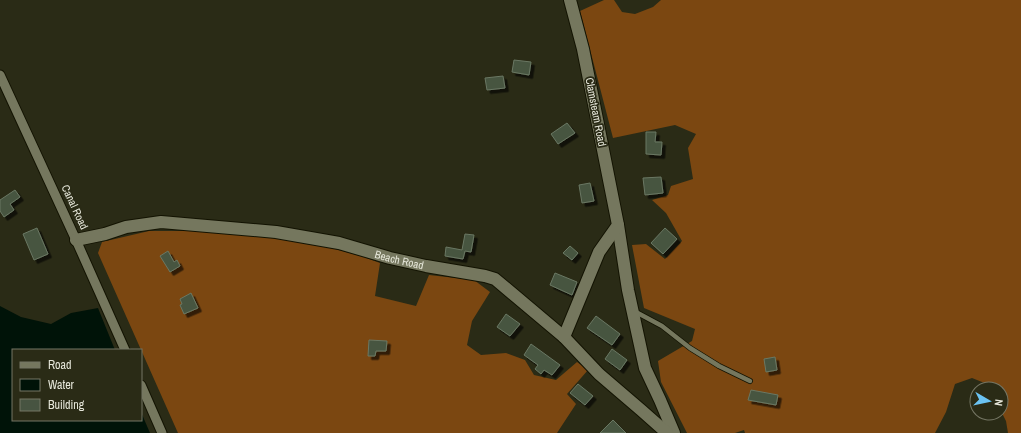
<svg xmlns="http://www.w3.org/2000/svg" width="1021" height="433" viewBox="0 0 1021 433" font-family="'Archivo Narrow',sans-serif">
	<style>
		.forest { fill: #7b4711 }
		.water { fill: #001308 }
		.building { fill: #475441; stroke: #6a7863; filter: url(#shadow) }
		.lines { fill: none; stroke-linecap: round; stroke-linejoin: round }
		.lane-casing { stroke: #131302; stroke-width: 6 }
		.street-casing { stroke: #131302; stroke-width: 11 }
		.secondary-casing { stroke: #131302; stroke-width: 14 }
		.lane { stroke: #75775e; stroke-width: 4.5 }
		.street { stroke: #75775e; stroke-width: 9 }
		.secondary { stroke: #75775e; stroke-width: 12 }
		.labels { text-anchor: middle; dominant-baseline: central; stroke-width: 3.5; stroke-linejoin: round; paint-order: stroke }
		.street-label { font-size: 11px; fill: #e6e7da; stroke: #2a2b16 }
	</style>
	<defs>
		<filter id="shadow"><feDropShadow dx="3.5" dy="3.5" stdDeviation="0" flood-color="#0009"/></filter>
	</defs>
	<rect width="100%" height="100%" fill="#2a2b16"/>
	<!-- forest -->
	<g class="forest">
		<polygon points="604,0 614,0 622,12 635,14 653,7 661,0 1021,0 1021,433 1008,433 1006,421 1001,411 1001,389 989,389 987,384 972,378 955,384 946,412 935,433 745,433 744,430 735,433 687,433 661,382 658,361 692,341 695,329 644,308 632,245 646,244 665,259 682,241 666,213 652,200 668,195 671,186 693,179 688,148 696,134 675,125 613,138 580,11"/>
		<polygon points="149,231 195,231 252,235 317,244 364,257 380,263 375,296 416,306 429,275 474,280 490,292 472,321 467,345 481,355 506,353 525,360 534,375 556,380 577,362 588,370 567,394 576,404 557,433 178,433 98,253 102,242"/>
	</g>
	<!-- water -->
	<polygon class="water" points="0,306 21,317 51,324 71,313 98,308 115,350 13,350 13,420 141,420 141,412 150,433 0,433"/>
	<!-- building -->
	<g class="building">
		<polygon points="514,60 531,62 529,75 512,72"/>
		<polygon points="503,76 505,88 487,90 485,78"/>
		<polygon points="567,123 575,133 558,144 551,134"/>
		<polygon points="646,132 656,132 655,142 662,142 661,155 646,154"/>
		<polygon points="661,177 663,193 645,195 643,178"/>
		<polygon points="590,183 594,201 582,203 579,185"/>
		<polygon points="15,190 20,197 10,204 14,210 4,217 0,211 0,200"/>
		<polygon points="37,228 48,254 34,260 23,234"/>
		<polygon points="665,228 677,239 663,254 651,243"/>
		<polygon points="465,234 474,235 471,252 465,251 463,259 445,256 446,247 462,250"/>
		<polygon points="570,246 578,253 572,260 563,253"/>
		<polygon points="168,251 174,262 177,260 180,266 170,272 160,256"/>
		<polygon points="555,273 577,282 572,295 550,285"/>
		<polygon points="191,293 198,308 184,314 180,305 182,304 180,299"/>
		<polygon points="506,314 520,324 510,336 497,327"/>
		<polygon points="596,316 620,334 612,345 587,328"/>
		<polygon points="369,340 387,341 386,351 376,351 375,356 368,356"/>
		<polygon points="531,344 560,365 552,375 544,370 541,374 535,369 538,365 524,355"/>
		<polygon points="612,349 627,360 620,370 605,359"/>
		<polygon points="775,357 777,370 766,372 764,359"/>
		<polygon points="578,384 593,396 585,405 570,393"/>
		<polygon points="751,390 778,395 776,405 748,400"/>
		<polygon points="613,420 626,433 600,433"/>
	</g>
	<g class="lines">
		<!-- lane casing -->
		<g class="lane-casing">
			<polyline id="lane" points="634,311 662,326 690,348 719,366 750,381"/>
		</g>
		<!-- street casing -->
		<g class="street-casing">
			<g id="street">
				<polyline points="0,75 76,240 125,350"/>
				<polyline points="141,385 162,433"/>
			</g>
		</g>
		<!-- secondary casing -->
		<g class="secondary-casing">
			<g id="secondary">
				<polyline points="618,225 628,290 645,368 660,400 674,433"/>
				<path id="s1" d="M76 240 105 234 126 227 161 222 276 232 339 243 390 258 426 266 485 276 495 279 564 337 599 374 641 410 667 433"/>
				<polyline points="564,337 599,252 618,225 583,49 570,0"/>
			</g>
		</g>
		<!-- lane -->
		<use href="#lane" class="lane"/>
		<!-- street -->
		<use href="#street" class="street"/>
		<!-- secondary -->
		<use href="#secondary" class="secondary"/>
	</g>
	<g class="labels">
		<!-- street labels -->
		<g class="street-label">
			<text transform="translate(596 112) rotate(79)">Clamsteam Road</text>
			<text transform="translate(75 207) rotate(65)">Canal Road</text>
			<text stroke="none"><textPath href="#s1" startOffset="329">Beach Road</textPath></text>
		</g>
	</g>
	<!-- legend -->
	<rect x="12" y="349" width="130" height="72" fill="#2a2b16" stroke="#757664"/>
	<rect x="20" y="362" width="20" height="6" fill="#75775e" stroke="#757664"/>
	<text x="48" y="369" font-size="12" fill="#e6e7da">Road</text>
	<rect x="20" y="379" width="20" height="12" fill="#001308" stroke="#757664"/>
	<text x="48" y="389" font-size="12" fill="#e6e7da">Water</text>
	<rect x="20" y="399" width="20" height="12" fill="#475441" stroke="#757664"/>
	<text x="48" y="409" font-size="12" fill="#e6e7da">Building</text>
	<!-- north arrow -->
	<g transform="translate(989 401) rotate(99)"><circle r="19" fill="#2a2b16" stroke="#757664"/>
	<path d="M0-3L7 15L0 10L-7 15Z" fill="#6bc3f2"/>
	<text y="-6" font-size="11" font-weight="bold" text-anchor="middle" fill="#e6e7da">N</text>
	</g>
</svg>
